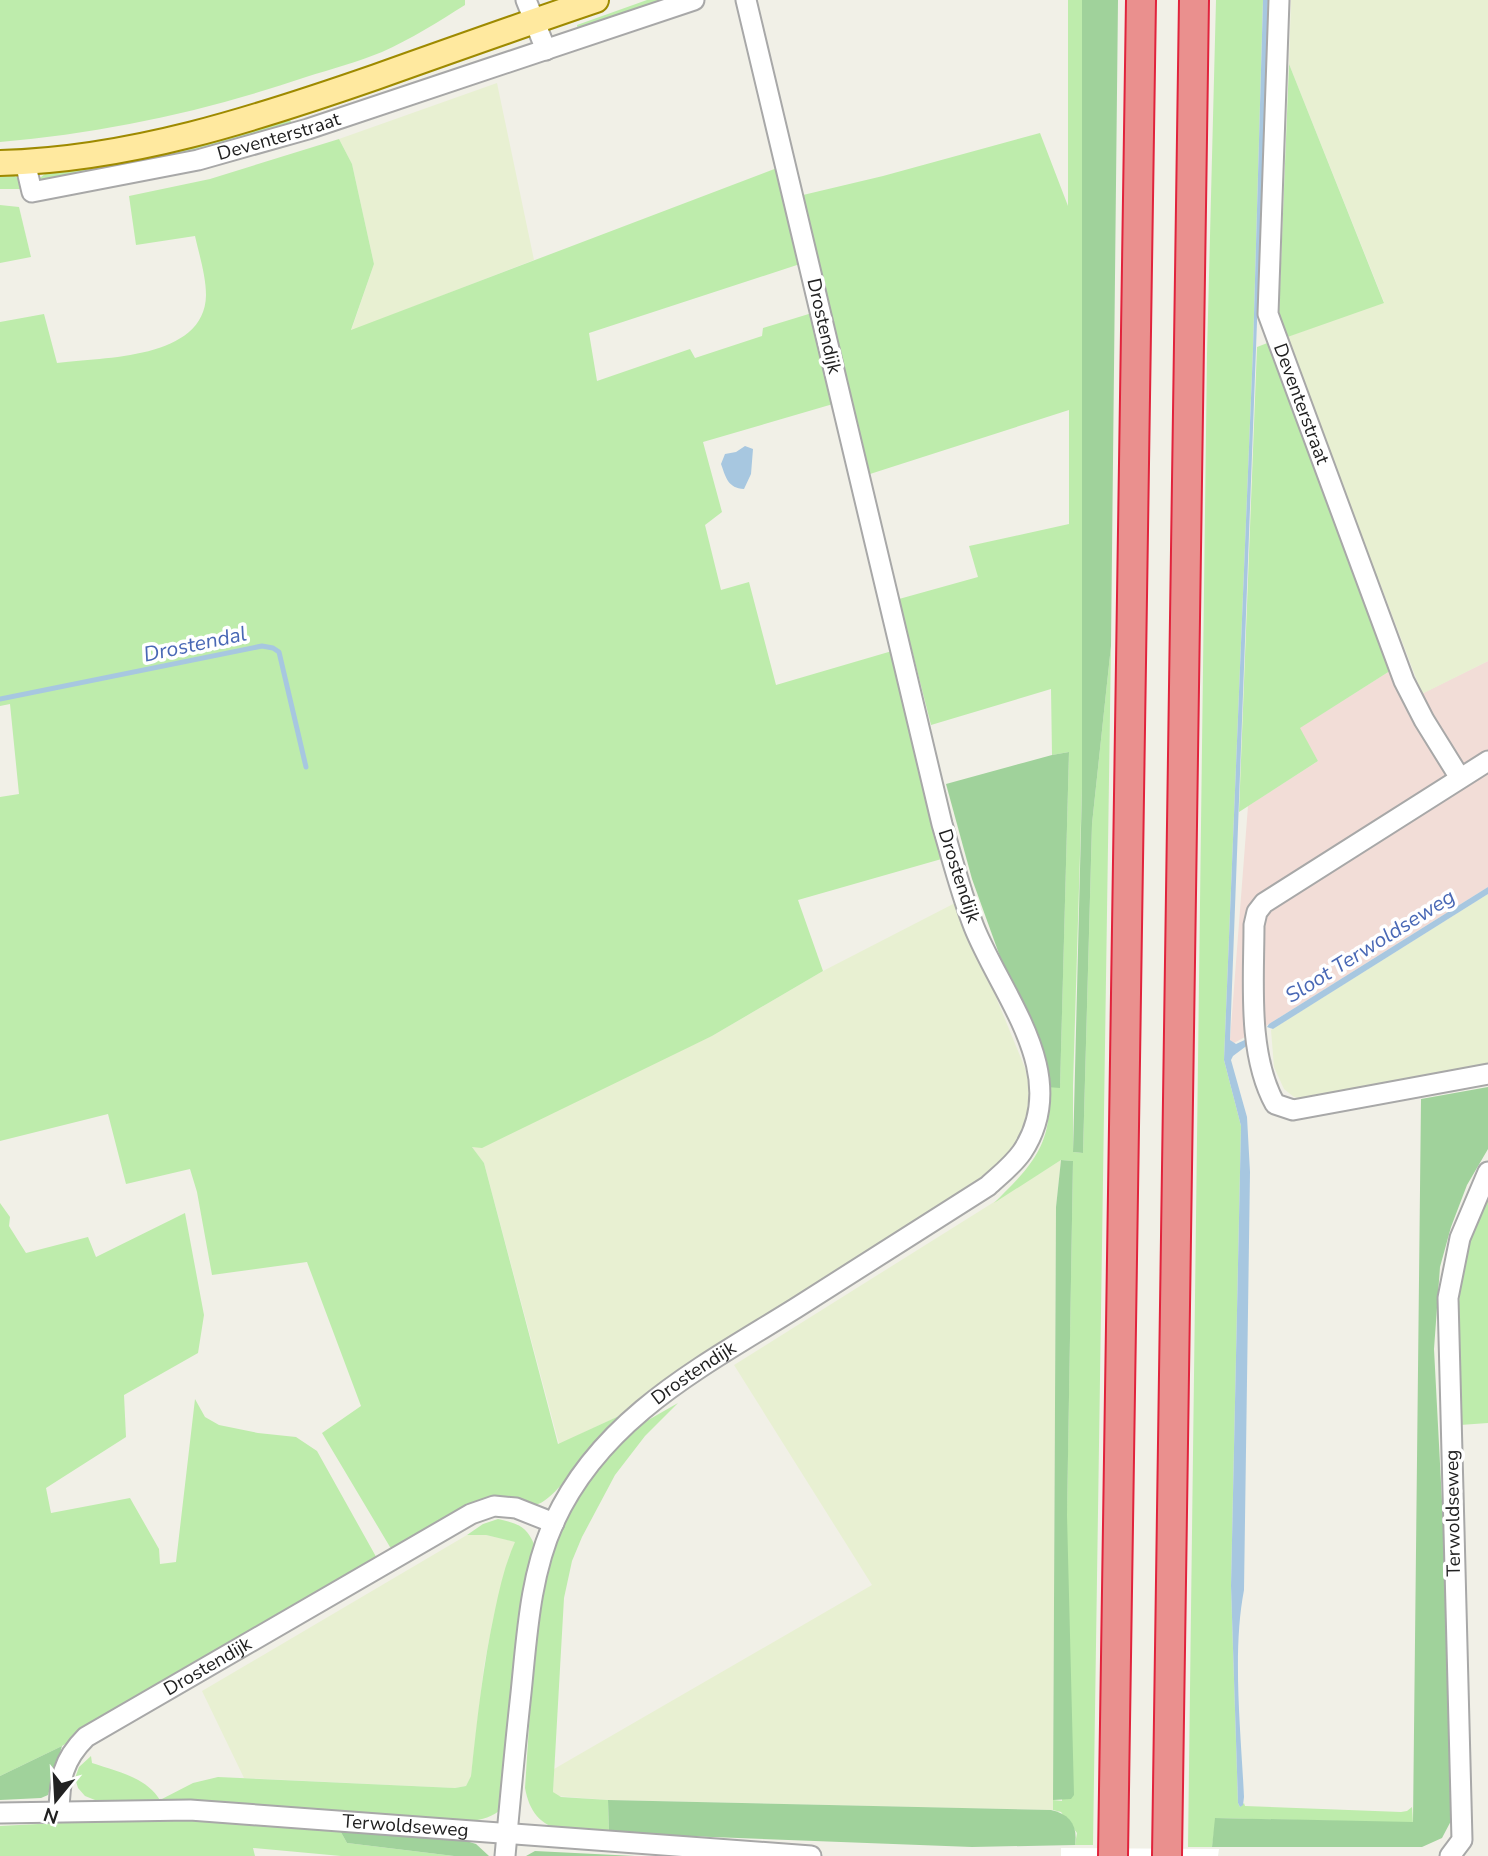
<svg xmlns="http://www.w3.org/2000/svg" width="1488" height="1856" viewBox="0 0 1488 1856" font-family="'Nunito Sans',sans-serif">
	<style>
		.commercial { fill: #f2ddd7 }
		.farmland { fill: #e8f0d2 }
		.grass { fill: #beecac }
		.forest { fill: #a0d29b }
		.water { fill: #a7c7e0 }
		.pier { fill: #fff }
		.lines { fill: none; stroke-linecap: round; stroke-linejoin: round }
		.stream { stroke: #a7c7e0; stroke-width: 5 }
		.minor-casing { stroke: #a8a8a8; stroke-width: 23 }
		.major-casing { stroke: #9e8a00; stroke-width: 28 }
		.highway-casing { stroke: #e1233c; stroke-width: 32 }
		.minor { stroke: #fff; stroke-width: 19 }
		.major { stroke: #ffe99f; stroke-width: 24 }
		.highway { stroke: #ea908e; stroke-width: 28 }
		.labels { text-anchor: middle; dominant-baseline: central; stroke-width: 7; stroke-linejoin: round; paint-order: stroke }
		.street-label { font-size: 19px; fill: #212121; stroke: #fff }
		.water-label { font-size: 21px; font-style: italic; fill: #4968b5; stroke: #fff }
	</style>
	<rect width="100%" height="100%" fill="#f1f0e7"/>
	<!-- commercial -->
	<polygon class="commercial" points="1488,661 1488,887 1269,1024 1234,1043 1230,1040 1248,806 1318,761 1299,728 1393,669 1407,701"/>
	<!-- farmland -->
	<g class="farmland">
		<polygon points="1291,0 1488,0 1488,661 1422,694 1378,578 1278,340 1384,302 1289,64"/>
		<polygon points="497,83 534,260 351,331 374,264 352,164 339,139"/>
		<polygon points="1488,894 1488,1066 1303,1099 1294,1097 1284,1089 1274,1067 1271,1030"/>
		<polygon points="957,902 1025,1068 1032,1099 1026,1138 995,1174 619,1416 559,1444 484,1163 472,1147 712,1036 823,971"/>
		<polygon points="1061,1160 1056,1207 1053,1810 608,1800 556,1796 553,1792 554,1769 872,1585 734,1365"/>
		<polygon points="467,1535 486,1535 516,1542 509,1556 492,1625 484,1666 471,1776 466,1786 455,1788 244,1778 202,1691"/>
	</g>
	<!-- grass -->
	<g class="grass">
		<path d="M0 0H465V5C438 22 411 39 382 52 358 62 331 69 306 77 206 111 105 133 0 142Z"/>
		<polygon points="647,0 675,0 578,33 577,25"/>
		<path d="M1068 0H1082V788L1073 1086V1152L1083 1153 1092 824 1111 646 1093 1845H1075L1077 1833 1061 1812 1053 1810V1800L1062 1801 1073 1161 1061 1160 994 1203C1018 1179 1044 1156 1048 1120 1050 1110 1048 1097 1047 1087H1060L1069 752 1052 755 1051 689 931 725 899 599 978 577 969 546 1069 524V410L870 474 803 195 883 176 1040 133 1068 206Z"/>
		<polygon points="1216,0 1263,0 1253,349 1224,1060 1241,1126 1231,1586 1238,1803 1240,1807 1244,1803 1245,1806 1401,1812 1407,1811 1412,1807 1413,1823 1216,1818 1212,1847 1188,1847 1207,354"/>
		<polygon points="1289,64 1384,303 1279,340 1378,578 1364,583 1393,669 1300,728 1318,761 1239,812 1257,347 1278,339"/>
		<polygon points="288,118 296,127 212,152 38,185 37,180 45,174 96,165"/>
		<path d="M339 139 352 164 374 264 351 330 777 168 800 264 589 333 597 381 690 349 695 358 762 336 763 328 812 313 833 404 703 442 722 512 705 525 721 590 749 582 776 685 892 651 945 858 798 900 823 971 712 1036 482 1148 472 1147 484 1163 558 1444 619 1416C604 1433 554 1501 538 1504 522 1507 507 1495 490 1498L397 1551 390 1547 322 1433 361 1406 307 1262 212 1275 197 1192 190 1169 126 1184 108 1114 0 1141V797L19 794 10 704 0 706V322L44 314 57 363C103 357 205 360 206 295 206 276 199 254 195 236L136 245 129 196 210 179Z"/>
		<polygon points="14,176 22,180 25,189 0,189 0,177"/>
		<polygon points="0,205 19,207 31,257 0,263"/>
		<path d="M1488 1196V1423L1460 1425C1458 1345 1449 1270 1488 1196Z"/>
		<polygon points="0,1203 10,1217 9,1226 26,1253 88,1237 96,1257 185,1213 204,1315 198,1353 124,1395 126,1437 46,1488 51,1513 130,1498 159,1549 160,1564 176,1562 195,1399 205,1417 219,1425 258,1433 296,1437 317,1451 379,1562 62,1746 0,1776"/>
		<path d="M678 1403 645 1436 615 1475 582 1537 572 1561 564 1598 553 1792 561 1797 608 1800 609 1833C569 1830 534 1837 525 1788L535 1633 550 1554 577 1490 629 1431Z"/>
		<path d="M498 1519C520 1524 528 1527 536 1549L503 1808C492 1817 483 1820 469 1821L189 1801 95 1800 85 1796 78 1788 75 1778 79 1767 91 1756 92 1763C116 1771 146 1777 160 1800L193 1783 218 1777 455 1788 466 1786 471 1776C477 1720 483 1665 495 1610 500 1587 505 1564 515 1542L486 1535H467L483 1524Z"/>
		<polygon points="203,1819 338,1827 347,1843 454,1856 341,1856 253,1848 255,1856 0,1856 0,1826 96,1821"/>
	</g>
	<!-- forest -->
	<g class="forest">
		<polygon points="1082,0 1118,0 1111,646 1092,824 1083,1153 1073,1152 1082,788"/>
		<polygon points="1069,752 1060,1088 1047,1087 972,879 946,784 1052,755"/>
		<polygon points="1488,1087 1488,1149 1467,1185 1451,1227 1440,1267 1434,1349 1446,1578 1452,1819 1442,1838 1422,1847 1212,1847 1215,1818 1413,1822 1421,1099"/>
		<polygon points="1061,1160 1073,1161 1067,1515 1074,1795 1071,1799 1053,1800 1056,1207"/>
		<polygon points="62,1746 48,1795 41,1798 0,1800 0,1776"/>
		<path d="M608 1800 1051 1810C1070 1814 1078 1826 1075 1845L972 1847 609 1833Z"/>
		<polygon points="338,1827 460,1839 476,1844 489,1856 454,1856 347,1843"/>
		<polygon points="535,1851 635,1856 526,1856"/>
	</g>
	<!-- water -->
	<g class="water">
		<path d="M1263 0H1268L1266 83 1230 1040 1236 1044 1249 1038V1044L1233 1056 1231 1060 1247 1117 1250 1172 1244 1590C1232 1652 1241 1733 1244 1797L1243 1805 1240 1807 1238 1803 1231 1586 1241 1126 1224 1060 1253 349Z"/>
		<path d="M745 446 753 449 751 474 744 489C728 488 726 478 721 464L725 454 736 452Z"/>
		<polygon points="1488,887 1488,894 1273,1029 1267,1027 1269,1024"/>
	</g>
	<!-- pier -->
	<polygon class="pier" points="1061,1848 1219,1849 1218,1856 1061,1856"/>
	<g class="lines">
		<!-- stream -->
		<polyline class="stream" points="0,699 262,646 273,648 279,652 306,767"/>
		<!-- minor casing -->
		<g class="minor-casing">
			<g id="minor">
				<polyline points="526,0 546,50"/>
				<path id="s1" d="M1279 0 1268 314 1404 681 1424 720 1460 778"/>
				<path id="s2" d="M25 162 32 192 198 160 308 129 694 0"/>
				<path d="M1488 761 1264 903 1257 912 1254 925C1254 981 1247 1053 1275 1104L1293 1110 1488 1074"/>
				<path id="s3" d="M59 1811C60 1779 62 1761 86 1737L471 1514 494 1506 516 1508 554 1523"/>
				<path id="s4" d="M0 1813 190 1810 811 1856"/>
				<path id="s5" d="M505 1856C510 1801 515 1747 521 1693 527 1635 530 1575 554 1522 602 1417 703 1366 796 1308 860 1267 924 1227 988 1186 1000 1175 1013 1165 1022 1152 1073 1075 1002 997 974 927 961 894 952 858 942 824L746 0"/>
				<polyline points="1450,1856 1462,1840 1448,1298 1460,1238 1488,1172"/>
			</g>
		</g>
		<!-- major casing -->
		<g class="major-casing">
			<path id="major" d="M0 163C129 160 255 119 376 77 449 51 522 25 596 0"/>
		</g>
		<!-- highway casing -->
		<g class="highway-casing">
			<g id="highway">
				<polyline points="1113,1856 1141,0"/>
				<polyline points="1167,1856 1194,0"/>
			</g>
		</g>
		<!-- minor -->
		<use href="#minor" class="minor"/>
		<!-- major -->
		<use href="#major" class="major"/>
		<!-- highway -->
		<use href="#highway" class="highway"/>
	</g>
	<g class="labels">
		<!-- street labels -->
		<g class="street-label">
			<text stroke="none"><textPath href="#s2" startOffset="284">Deventerstraat</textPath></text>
			<text transform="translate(824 326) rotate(77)">Drostendijk</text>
			<text stroke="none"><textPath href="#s1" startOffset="410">Deventerstraat</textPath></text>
			<text transform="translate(959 876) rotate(72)">Drostendijk</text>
			<text stroke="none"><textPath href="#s5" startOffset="546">Drostendijk</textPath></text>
			<text transform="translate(1453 1513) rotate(-91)">Terwoldseweg</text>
			<text stroke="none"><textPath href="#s3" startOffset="222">Drostendijk</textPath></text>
			<text stroke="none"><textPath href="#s4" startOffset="406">Terwoldseweg</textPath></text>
		</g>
		<!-- water labels -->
		<g class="water-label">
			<text transform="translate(195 644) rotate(-12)">Drostendal</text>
			<text transform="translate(1370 946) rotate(-32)">Sloot Terwoldseweg</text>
		</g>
	</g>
	<!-- north arrow -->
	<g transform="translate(56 1800) rotate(198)" stroke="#ffffff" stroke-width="5" paint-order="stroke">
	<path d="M0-5L12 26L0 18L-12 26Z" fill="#212121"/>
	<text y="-10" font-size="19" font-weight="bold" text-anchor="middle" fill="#212121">N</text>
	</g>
</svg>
